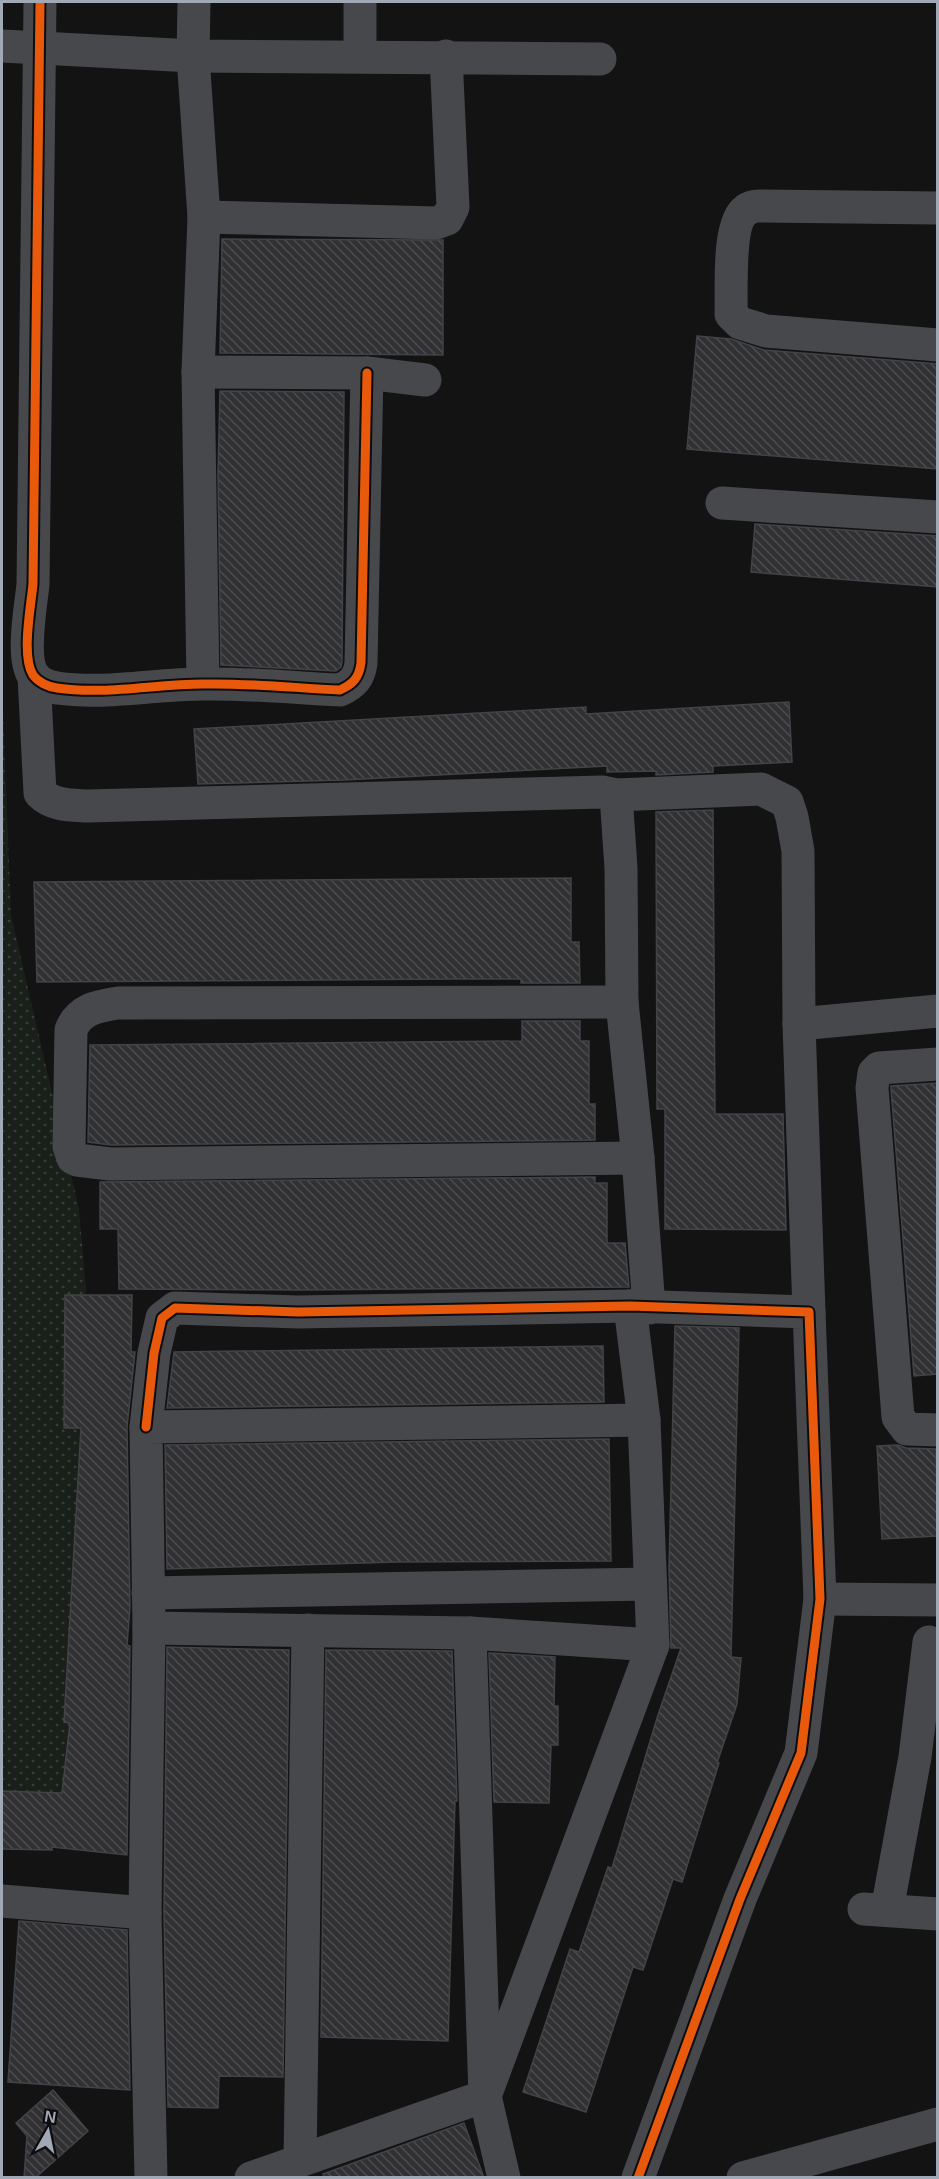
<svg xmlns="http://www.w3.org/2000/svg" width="939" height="2179" viewBox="0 0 939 2179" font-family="Helvetica,sans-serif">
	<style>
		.grass { fill: url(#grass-dots) }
		.building { fill: url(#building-back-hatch); stroke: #414347; stroke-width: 1.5 }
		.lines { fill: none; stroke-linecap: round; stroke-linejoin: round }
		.street { stroke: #47484c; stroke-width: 33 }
		.cycleway-casing { stroke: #0d0d0f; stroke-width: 13 }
		.cycleway { stroke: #e8590c; stroke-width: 9 }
	</style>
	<defs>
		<pattern id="grass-dots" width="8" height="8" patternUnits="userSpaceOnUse" patternTransform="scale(1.5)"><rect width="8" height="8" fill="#19201a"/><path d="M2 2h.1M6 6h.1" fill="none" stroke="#373e39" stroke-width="1.8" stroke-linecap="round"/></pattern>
		<pattern id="building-back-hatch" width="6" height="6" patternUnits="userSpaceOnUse" patternTransform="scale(1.5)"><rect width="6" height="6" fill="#313133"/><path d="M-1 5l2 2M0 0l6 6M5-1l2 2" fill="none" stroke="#4c4c4e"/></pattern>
	</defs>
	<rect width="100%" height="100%" fill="#131313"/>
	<!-- grass -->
	<polygon class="grass" points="2,685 11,915 79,1209 96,1407 87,1802 2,1808"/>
	<!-- building -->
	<g class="building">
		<polygon points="222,239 443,240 443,355 220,353"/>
		<polygon points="697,336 731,339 764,350 938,364 938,469 687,449"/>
		<polygon points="220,391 344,392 342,661 341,667 336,671 221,665 218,475"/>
		<polygon points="755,524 938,536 938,587 751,572"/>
		<polygon points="789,702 792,762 713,766 713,772 656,775 656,771 607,772 607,766 344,780 198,784 194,729 586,707 586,714"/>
		<polygon points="713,810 715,1114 783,1114 786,1230 665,1229 665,1109 657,1109 656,812"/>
		<polygon points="571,878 571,942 579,942 580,983 521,983 521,979 454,979 37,982 34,882"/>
		<polygon points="522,1021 580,1021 580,1041 589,1041 589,1104 595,1104 595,1140 111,1145 88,1142 90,1045 522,1041"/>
		<polygon points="938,1083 938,1374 914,1376 891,1089 891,1086"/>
		<polygon points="595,1177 595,1183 607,1183 607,1243 625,1243 629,1287 303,1290 119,1289 118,1229 100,1229 100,1182"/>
		<polygon points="65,1295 132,1295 131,1352 135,1352 127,1427 130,1607 127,1645 130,1646 127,1855 52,1847 52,1850 2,1849 2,1791 62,1793 70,1723 64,1722 81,1428 64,1428"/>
		<polygon points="675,1326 739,1328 731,1657 741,1658 737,1704 717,1763 719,1763 682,1882 673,1879 643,1970 633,1967 586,2112 523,2092 570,1949 579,1952 608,1867 612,1868 658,1715 681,1648 671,1648 669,1568"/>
		<polygon points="603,1346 604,1402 167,1408 174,1352"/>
		<polygon points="609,1439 611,1561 396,1562 167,1569 165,1445"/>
		<polygon points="898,1445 906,1448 936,1449 938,1536 882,1539 877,1446"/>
		<polygon points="167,1647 289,1650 283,2077 219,2076 218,2108 168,2107 164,1913"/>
		<polygon points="326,1650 452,1651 457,1801 455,1801 448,2041 321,2037"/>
		<polygon points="489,1653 555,1657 554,1706 558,1706 558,1745 551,1745 549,1803 494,1802"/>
		<polygon points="19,1921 127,1930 130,2090 8,2082"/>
		<polygon points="53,2090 88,2131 35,2178 24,2178 27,2136 16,2123"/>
		<polygon points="464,2123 484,2178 324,2178 323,2174"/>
	</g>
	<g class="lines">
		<!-- street -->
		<g class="street">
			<path d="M40 2 33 584C31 606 21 656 33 675 38 682 48 687 57 688 105 695 155 684 203 684 249 683 295 688 340 690 353 684 359 678 361 663L367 373"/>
			<polyline points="194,2 193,56 204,217 198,372 203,683"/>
			<polyline points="2,46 193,56 600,59"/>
			<polyline points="360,56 360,2"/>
			<path d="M938 208 759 206C754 206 750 207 746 210 727 223 732 292 731 314L740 323 766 331 938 345"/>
			<polyline points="204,217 436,223 447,219 453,207 446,56"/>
			<polyline points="198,372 367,373 425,380"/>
			<polyline points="722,503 938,517"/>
			<path d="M34 676 40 793C53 806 71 805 88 806L602 792 616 795 621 868 622 1002 638 1158 649 1308"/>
			<polyline points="616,795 761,789 787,802 792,817 798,851 799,1024 809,1312"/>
			<path d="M622 1002 118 1003C98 1006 79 1009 71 1030L69 1146 73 1158 77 1160 110 1164 638 1158"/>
			<polyline points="799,1024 938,1011"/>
			<polyline points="938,1064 879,1068 874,1073 872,1088 898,1417 907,1429 938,1430"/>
			<polyline points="146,1427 154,1353 162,1318 175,1308 298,1312 630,1306 809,1312 820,1599 801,1753 740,1899 638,2178"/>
			<polyline points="148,1593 650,1584"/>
			<polyline points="820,1599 938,1600"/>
			<polyline points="149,1628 470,1633 653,1645 644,1420 630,1306"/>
			<polyline points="2,1901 145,1913 151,2178"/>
			<polyline points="864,1909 938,1914"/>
			<polyline points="887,1910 915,1757 929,1642"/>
			<polyline points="145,1913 149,1628 146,1427 644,1420"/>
			<polyline points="300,2161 308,1630"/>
			<polyline points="251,2178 485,2096 470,1633"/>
			<polyline points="504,2178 485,2096 653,1645"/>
			<polyline points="743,2178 938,2124"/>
		</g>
		<!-- cycleway casing -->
		<g class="cycleway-casing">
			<g id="cycleway">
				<path d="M40 2 33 584C31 606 21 656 33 675 38 682 48 687 57 688 105 695 155 684 203 684 249 683 295 688 340 690 353 684 359 678 361 663L367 373"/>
				<polyline points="146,1427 154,1353 162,1318 175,1308 298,1312 630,1306 809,1312 820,1599 801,1753 740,1899 638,2178"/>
			</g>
		</g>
		<!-- cycleway -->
		<use href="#cycleway" class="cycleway"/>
	</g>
	<!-- border -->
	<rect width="939" height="2179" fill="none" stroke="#a2a9b6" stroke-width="6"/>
	<!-- north arrow -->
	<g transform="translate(48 2131) rotate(9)" stroke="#0d0d0f" stroke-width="4.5" paint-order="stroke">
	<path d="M0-4.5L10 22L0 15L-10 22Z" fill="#a2a9b6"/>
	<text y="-9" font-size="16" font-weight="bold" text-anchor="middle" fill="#a2a9b6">N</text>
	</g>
</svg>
